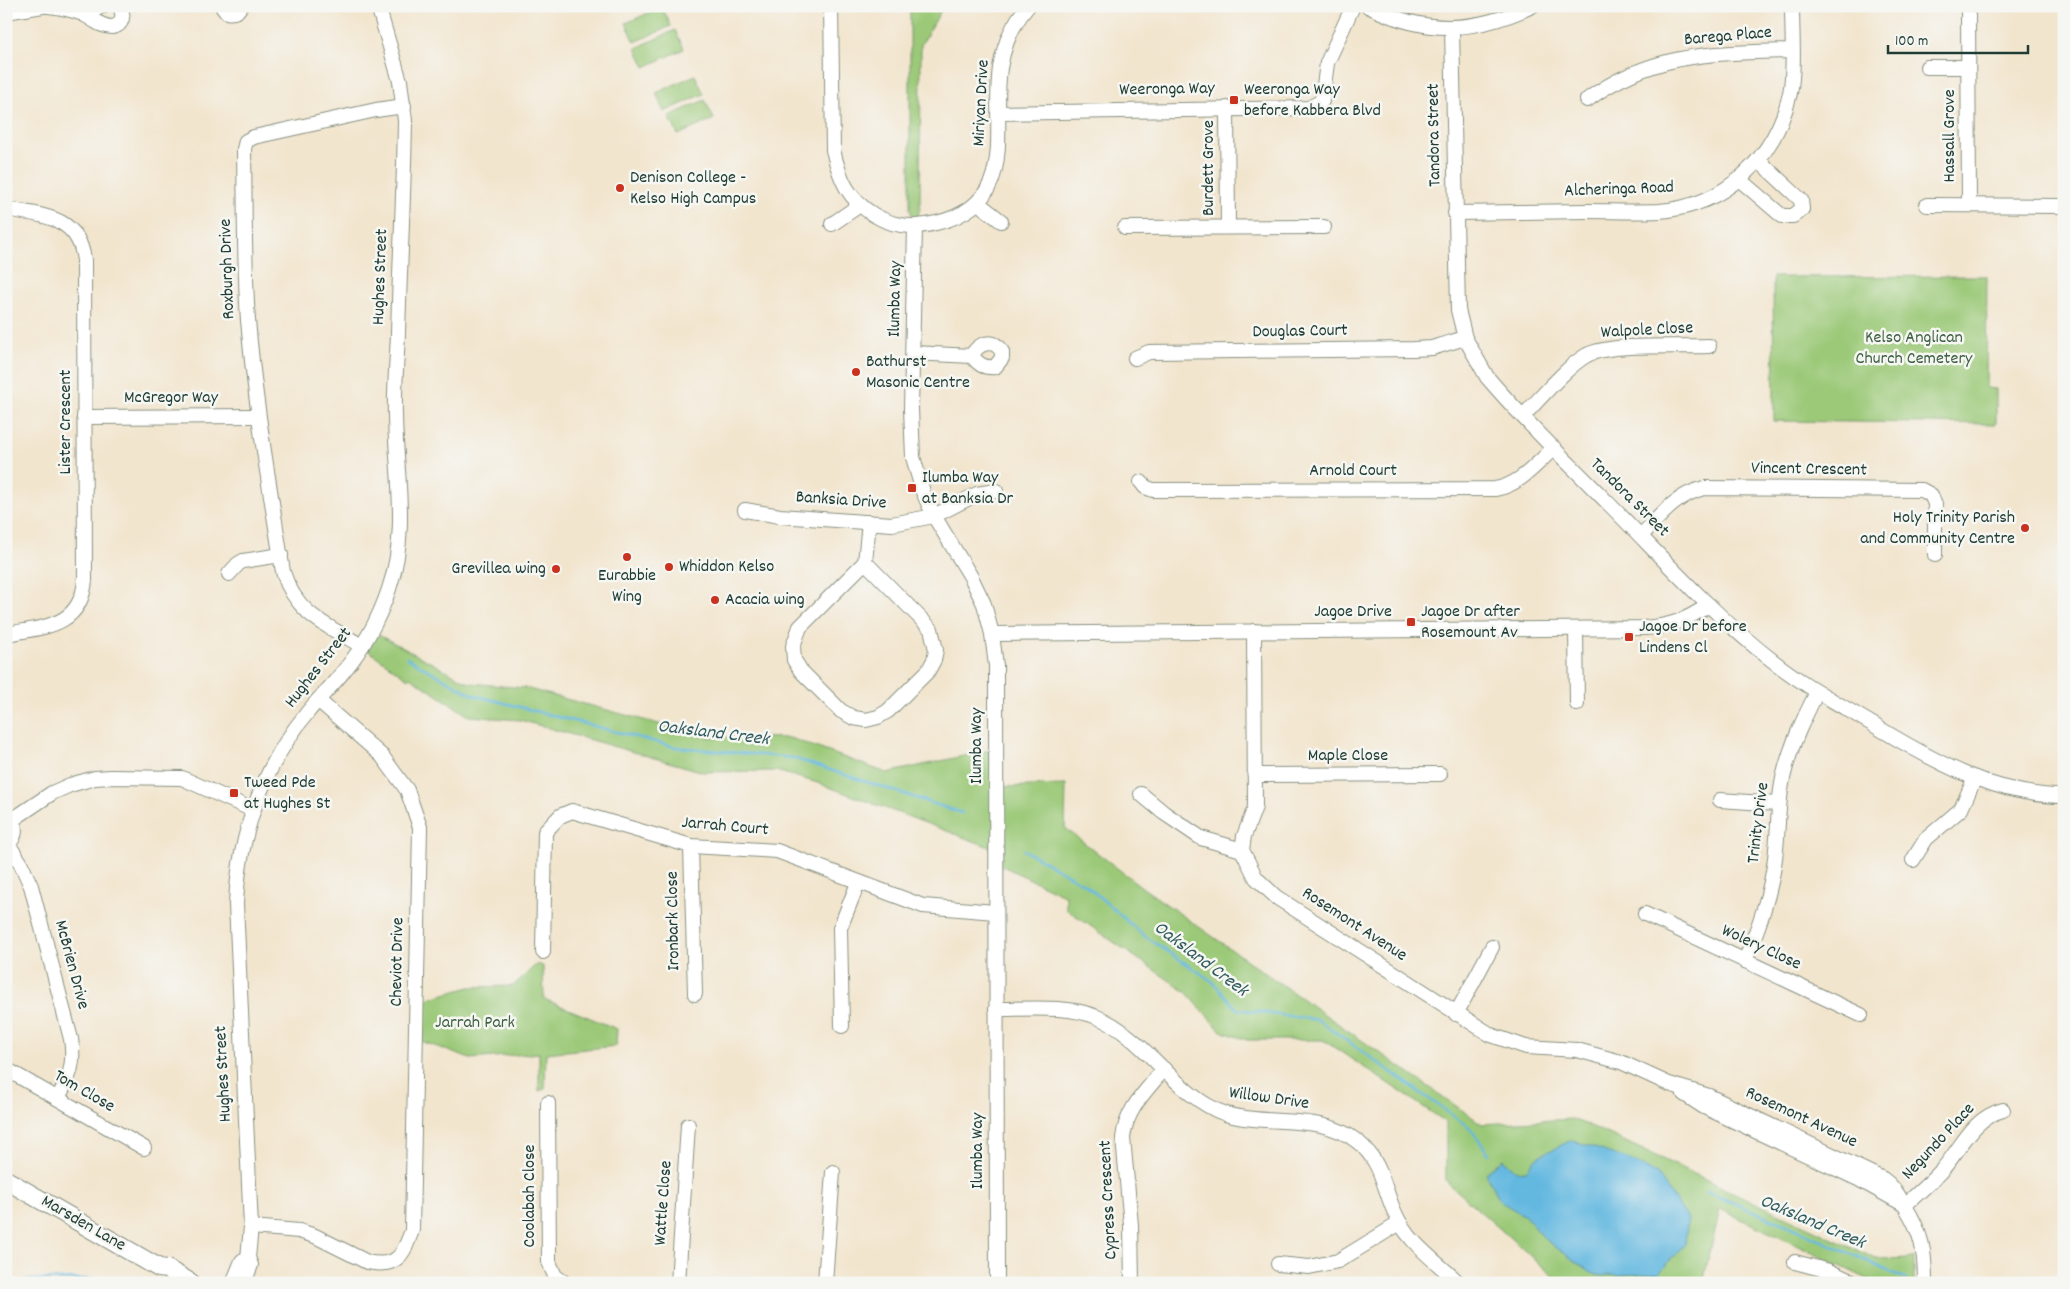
<svg xmlns="http://www.w3.org/2000/svg" width="2070" height="1289" viewBox="0 0 2070 1289" font-family="Dekko,sans-serif">
	<style>
		.green { fill: #9bc978; stroke: #5d8356 }
		.water { fill: #64b8e0; stroke: #427a8a }
		.lines { fill: none; stroke-linecap: round; stroke-linejoin: round }
		.stream { stroke: #64b8e0; stroke-width: 2.5 }
		.minor-casing { stroke: #889181; stroke-width: 16 }
		.major-casing { stroke: #889181; stroke-width: 20 }
		.minor { stroke: #fff; stroke-width: 14 }
		.major { stroke: #fff; stroke-width: 18 }
		.poi-dot { fill: #c8321e; stroke: #f6f6f2; stroke-width: 2 }
		.labels { text-anchor: middle; dominant-baseline: central; stroke-width: 5; stroke-linejoin: round; paint-order: stroke }
		.street-label { font-size: 18px; fill: #1f3d34; stroke: #f6f6f2 }
		.poi-label { font-size: 18px; fill: #1f3d34; stroke: #f6f6f2; text-anchor: start }
		.park-label { font-size: 18px; fill: #3e6045; stroke: #f6f6f2 }
		.water-label { font-size: 19px; font-style: italic; fill: #305c5f; stroke: #f6f6f2 }
	</style>
	<rect width="100%" height="100%" fill="#f6f6f2"/>
	<filter id="ink" filterUnits="userSpaceOnUse"><feTurbulence type="fractalNoise" baseFrequency=".02" numOctaves="2"/><feDisplacementMap in="SourceGraphic" scale="10" xChannelSelector="R" yChannelSelector="G"/><feConvolveMatrix kernelMatrix="1 2 1 2 8 2 1 2 1" color-interpolation-filters="sRGB"/></filter>
	<filter id="wash" filterUnits="userSpaceOnUse"><feTurbulence type="fractalNoise" baseFrequency=".0096" numOctaves="4" result="noise"/><feDisplacementMap in="SourceGraphic" scale="20" xChannelSelector="R" yChannelSelector="G"/><feGaussianBlur stdDeviation="1.12" result="paint"/><feColorMatrix in="noise" values="0 0 0 0 0 0 0 0 0 0 0 0 0 0 0 0 0 1.4 0 .05"/><feComposite in="paint" operator="in"/></filter>
	<g filter="url(#wash)">
		<rect width="100%" height="100%" fill="#f2e5ce"/>
		<!-- green -->
		<g class="green">
			<polygon points="910,6 941,6 942,9 921,45 920,208 915,227 910,209"/>
			<polygon points="662,7 671,26 635,42 626,23"/>
			<polygon points="675,30 684,49 645,67 636,48"/>
			<polygon points="695,75 704,94 664,112 656,93"/>
			<polygon points="705,100 714,119 678,135 669,116"/>
			<polygon points="1987,276 1986,388 1996,389 1996,424 1774,421 1773,277"/>
			<polygon points="371,631 470,683 525,688 707,737 790,738 887,773 995,749 996,787 1066,785 1065,828 1143,888 1482,1124 1572,1119 1598,1129 1876,1259 1914,1258 1914,1283 1876,1283 1720,1209 1703,1283 1561,1283 1446,1181 1446,1122 1323,1040 1247,1040 1221,1031 1186,992 1066,909 1066,896 996,863 995,849 818,783 776,771 704,772 520,720 469,716 410,677 408,679 362,646"/>
			<polygon points="537,964 543,966 544,999 617,1029 616,1046 546,1053 545,1089 539,1091 539,1053 470,1059 421,1041 423,1000 470,987 513,986"/>
		</g>
		<!-- water -->
		<polygon class="water" points="1572,1140 1632,1161 1657,1174 1688,1219 1685,1244 1659,1273 1600,1276 1584,1268 1546,1240 1525,1216 1501,1202 1486,1173 1503,1159 1516,1171 1527,1170 1537,1157"/>
		<g class="lines">
			<!-- stream -->
			<g class="stream">
				<polyline points="407,658 473,695 675,747 793,758 962,813"/>
				<polyline points="1024,850 1086,885 1143,935 1212,981 1237,1009 1318,1020 1470,1128 1489,1154"/>
				<polyline points="1707,1192 1794,1228 1906,1279"/>
				<polyline points="16,1283 28,1280 108,1279 116,1283"/>
				<polyline points="2050,1283 2064,1276"/>
			</g>
		</g>
	</g>
	<g filter="url(#ink)">
		<g class="lines">
			<!-- minor casing -->
			<g class="minor-casing">
				<g id="minor">
					<path d="M48 6C60 7 72 10 83 14 92 18 100 27 112 27 123 26 125 14 119 6"/>
					<path d="M222 6C225 13 230 14 237 11L241 6"/>
					<path d="M831 6 833 150C840 180 848 199 874 215 894 227 914 229 936 223 1021 203 991 129 1000 68 1004 44 1012 24 1028 6"/>
					<path d="M1368 6C1426 35 1474 33 1532 6"/>
					<polyline points="1968,6 1969,205"/>
					<polyline points="6,12 43,6"/>
					<polyline points="85,15 102,6"/>
					<path d="M1452 28 1458 310 1465 338 1487 377C1524 421 1567 461 1607 502 1661 556 1713 615 1773 661 1807 688 1845 707 1882 730 1937 763 1997 796 2064 796"/>
					<polyline points="1927,67 1968,67"/>
					<path d="M1587 100C1652 52 1714 53 1791 51"/>
					<polyline points="1227,108 1228,227"/>
					<polyline points="999,113 1309,108 1322,101 1327,63 1353,6"/>
					<polyline points="1740,180 1782,216 1793,216 1802,209 1801,200 1758,160"/>
					<polyline points="978,203 1001,221"/>
					<polyline points="1927,205 2064,206"/>
					<path d="M6 209C43 216 78 215 84 260L85 580C81 627 44 627 6 634"/>
					<path d="M1455 213C1499 212 1543 212 1587 211 1611 211 1636 212 1659 211 1726 206 1776 157 1790 93 1795 69 1792 32 1792 6"/>
					<polyline points="832,224 860,205"/>
					<polyline points="915,227 911,409 913,457 923,492 934,516 971,577 984,604 992,634 996,666 997,1283"/>
					<polyline points="1125,228 1324,227"/>
					<path d="M913 353 972 356C977 343 995 337 1002 352V358L995 367C984 368 979 365 972 356"/>
					<polyline points="1135,358 1149,352 1414,349 1432,348 1465,338"/>
					<path d="M1523 416C1540 399 1567 366 1587 355 1611 343 1679 347 1709 346"/>
					<polyline points="84,417 258,416"/>
					<path d="M1141 482 1145 487 1153 490 1495 489C1520 485 1536 464 1554 448"/>
					<polyline points="745,510 780,516 892,524 934,516 977,494 996,491"/>
					<path d="M1641 536C1660 516 1676 495 1704 488L1922 490 1931 495 1935 504V555"/>
					<polyline points="865,562 931,629 936,650 934,660 928,671 888,711 878,717 866,720 854,718 841,711 801,671 794,660 793,646 800,627 865,562 869,522"/>
					<polyline points="229,574 238,564 243,561 281,555"/>
					<polyline points="1576,629 1577,704"/>
					<path d="M1254 631 1255 807 1244 836 1242 850 1256 878 1276 897 1491 1035 1526 1047 1577 1050 1621 1062 1669 1084 1709 1096 1883 1179C1894 1187 1898 1195 1905 1206 1922 1233 1925 1251 1925 1283"/>
					<path d="M992 634 1644 628C1672 626 1686 620 1709 605"/>
					<path d="M362 646C326 625 296 614 283 572 270 488 255 405 248 320 244 263 245 206 244 149L246 141 254 137 376 110 404 106"/>
					<polyline points="1256,775 1440,774"/>
					<polyline points="1141,794 1164,813 1201,838 1242,850"/>
					<polyline points="1720,800 1778,804"/>
					<path d="M6 816C18 824 18 837 6 845"/>
					<polyline points="12,820 52,793 70,785 95,778 111,777 182,778 253,810"/>
					<path d="M8 844 20 862 31 886 71 1039C75 1064 70 1076 58 1098"/>
					<polyline points="691,846 695,994"/>
					<polyline points="1913,860 1926,839 1961,809 1975,778"/>
					<polyline points="1645,914 1861,1015"/>
					<polyline points="543,952 545,832 560,816 572,811 691,846 777,851 923,906 995,912"/>
					<path d="M1745 961C1758 928 1771 894 1775 858 1779 830 1777 802 1784 774 1791 745 1804 718 1817 692"/>
					<path d="M996 1009C1027 1009 1069 1005 1097 1017 1146 1037 1176 1097 1226 1114 1268 1127 1321 1112 1358 1142 1385 1164 1383 1193 1399 1221 1412 1245 1439 1264 1459 1283"/>
					<polyline points="1456,1014 1492,947"/>
					<polyline points="842,1026 840,928 858,883"/>
					<polyline points="6,1069 144,1148"/>
					<polyline points="1684,1094 1704,1107 1858,1179 1903,1204"/>
					<polyline points="548,1103 549,1262 555,1276 565,1283"/>
					<path d="M1905 1205C1917 1194 1930 1183 1941 1171 1961 1149 1972 1118 2003 1110"/>
					<path d="M251 1227 299 1231 315 1236 367 1262C397 1268 403 1256 412 1230L420 827 407 790 382 756 318 700"/>
					<polyline points="1795,1262 1829,1271 1855,1283"/>
					<polyline points="1278,1264 1309,1267 1338,1261 1400,1223"/>
					<polyline points="233,1283 242,1261 248,1258"/>
					<path d="M244 1283 251 1265 248 1258 251 1227 236 904C239 834 263 767 307 713 319 698 332 686 343 672 363 648 379 619 389 589 409 530 396 476 395 416 394 388 397 360 398 333 400 262 404 191 405 121L400 81 378 6"/>
					<polyline points="678,1283 688,1125"/>
					<polyline points="825,1283 833,1172"/>
					<path d="M1132 1283 1131 1225 1123 1138C1126 1109 1146 1091 1164 1069"/>
				</g>
			</g>
			<!-- major casing -->
			<g class="major-casing">
				<polyline id="major" points="6,1180 159,1268 167,1269 191,1283"/>
			</g>
			<!-- minor -->
			<use href="#minor" class="minor"/>
			<!-- major -->
			<use href="#major" class="major"/>
		</g>
	</g>
	<!-- markers -->
	<g class="poi-dot">
		<rect x="1229" y="95" width="10" height="10" rx="2.5"/>
		<circle cx="620" cy="188" r="5"/>
		<circle cx="856" cy="372" r="5"/>
		<rect x="907" y="483" width="10" height="10" rx="2.5"/>
		<circle cx="2025" cy="528" r="5"/>
		<circle cx="627" cy="557" r="5"/>
		<circle cx="669" cy="567" r="5"/>
		<circle cx="556" cy="569" r="5"/>
		<circle cx="715" cy="600" r="5"/>
		<rect x="1406" y="617" width="10" height="10" rx="2.5"/>
		<rect x="1624" y="632" width="10" height="10" rx="2.5"/>
		<rect x="229" y="788" width="10" height="10" rx="2.5"/>
	</g>
	<g class="labels">
		<!-- street labels -->
		<g class="street-label">
			<text transform="translate(1728 37) rotate(-5)">Barega Place</text>
			<text transform="translate(1167 90) rotate(-1)">Weeronga Way</text>
			<text transform="translate(982 103) rotate(-87)">Miriyan Drive</text>
			<text transform="translate(1435 135) rotate(-91)">Tandora Street</text>
			<text transform="translate(1950 136) rotate(-90)">Hassall Grove</text>
			<text transform="translate(1209 168) rotate(-90)">Burdett Grove</text>
			<text transform="translate(1619 190) rotate(-2)">Alcheringa Road</text>
			<text transform="translate(228 269) rotate(-92)">Roxburgh Drive</text>
			<text transform="translate(381 277) rotate(-88)">Hughes Street</text>
			<text transform="translate(896 299) rotate(-89)">Ilumba Way</text>
			<text transform="translate(1647 331) rotate(-3)">Walpole Close</text>
			<text transform="translate(1300 332) rotate(-1)">Douglas Court</text>
			<text x="171" y="398">McGregor Way</text>
			<text transform="translate(66 422) rotate(-90)">Lister Crescent</text>
			<text transform="translate(1809 470) rotate(1)">Vincent Crescent</text>
			<text x="1353" y="471">Arnold Court</text>
			<text transform="translate(1629 498) rotate(45)">Tandora Street</text>
			<text transform="translate(841 501) rotate(4)">Banksia Drive</text>
			<text x="1353" y="612">Jagoe Drive</text>
			<text transform="translate(319 668) rotate(-52)">Hughes Street</text>
			<text transform="translate(977 746) rotate(-90)">Ilumba Way</text>
			<text x="1348" y="756">Maple Close</text>
			<text transform="translate(1759 823) rotate(-83)">Trinity Drive</text>
			<text transform="translate(725 827) rotate(5)">Jarrah Court</text>
			<text transform="translate(674 921) rotate(-91)">Ironbark Close</text>
			<text transform="translate(1354 925) rotate(33)">Rosemont Avenue</text>
			<text transform="translate(1761 948) rotate(25)">Wolery Close</text>
			<text transform="translate(398 962) rotate(-89)">Cheviot Drive</text>
			<text transform="translate(71 965) rotate(75)">McBrien Drive</text>
			<text transform="translate(224 1074) rotate(-93)">Hughes Street</text>
			<text transform="translate(84 1092) rotate(30)">Tom Close</text>
			<text transform="translate(1269 1099) rotate(8)">Willow Drive</text>
			<text transform="translate(1801 1118) rotate(25)">Rosemont Avenue</text>
			<text transform="translate(1939 1142) rotate(-47)">Negundo Place</text>
			<text transform="translate(978 1151) rotate(-90)">Ilumba Way</text>
			<text transform="translate(530 1196) rotate(-90)">Coolabah Close</text>
			<text transform="translate(1109 1200) rotate(-93)">Cypress Crescent</text>
			<text transform="translate(664 1203) rotate(-86)">Wattle Close</text>
			<text transform="translate(83 1224) rotate(30)">Marsden Lane</text>
		</g>
		<!-- poi labels -->
		<g class="poi-label">
			<text x="1244" y="90">Weeronga Way<tspan x="1244" dy="21">before Kabbera Blvd</tspan></text>
			<text x="630" y="178">Denison College -<tspan x="630" dy="21">Kelso High Campus</tspan></text>
			<text x="866" y="362">Bathurst<tspan x="866" dy="21">Masonic Centre</tspan></text>
			<text x="922" y="478">Ilumba Way<tspan x="922" dy="21">at Banksia Dr</tspan></text>
			<text x="2015" y="518" text-anchor="end">Holy Trinity Parish<tspan x="2015" dy="21">and Community Centre</tspan></text>
			<text x="679" y="567">Whiddon Kelso</text>
			<text x="546" y="569" text-anchor="end">Grevillea wing</text>
			<text x="627" y="576" text-anchor="middle">Eurabbie<tspan x="627" dy="21">Wing</tspan></text>
			<text x="725" y="600">Acacia wing</text>
			<text x="1421" y="612">Jagoe Dr after<tspan x="1421" dy="21">Rosemount Av</tspan></text>
			<text x="1639" y="627">Jagoe Dr before<tspan x="1639" dy="21">Lindens Cl</tspan></text>
			<text x="244" y="783">Tweed Pde<tspan x="244" dy="21">at Hughes St</tspan></text>
		</g>
		<!-- park labels -->
		<g class="park-label">
			<text x="1914" y="338">Kelso Anglican<tspan x="1914" dy="21">Church Cemetery</tspan></text>
			<text x="475" y="1023">Jarrah Park</text>
		</g>
		<!-- water labels -->
		<g class="water-label">
			<text transform="translate(713 734) rotate(7)">Oaksland Creek</text>
			<text transform="translate(1200 960) rotate(37)">Oaksland Creek</text>
			<text transform="translate(1812 1223) rotate(23)">Oaksland Creek</text>
		</g>
	</g>
	<!-- margin -->
	<rect width="2070" height="1289" fill="none" stroke="#f6f6f2" stroke-width="25"/>
	<!-- scale -->
	<path d="M1888 45v8h140v-8" fill="none" stroke="#1f3d34" stroke-width="2.5"/>
	<text x="1895" y="45" font-size="15" fill="#1f3d34" stroke="#f6f6f2" stroke-width="4" paint-order="stroke">100 m</text>
</svg>
